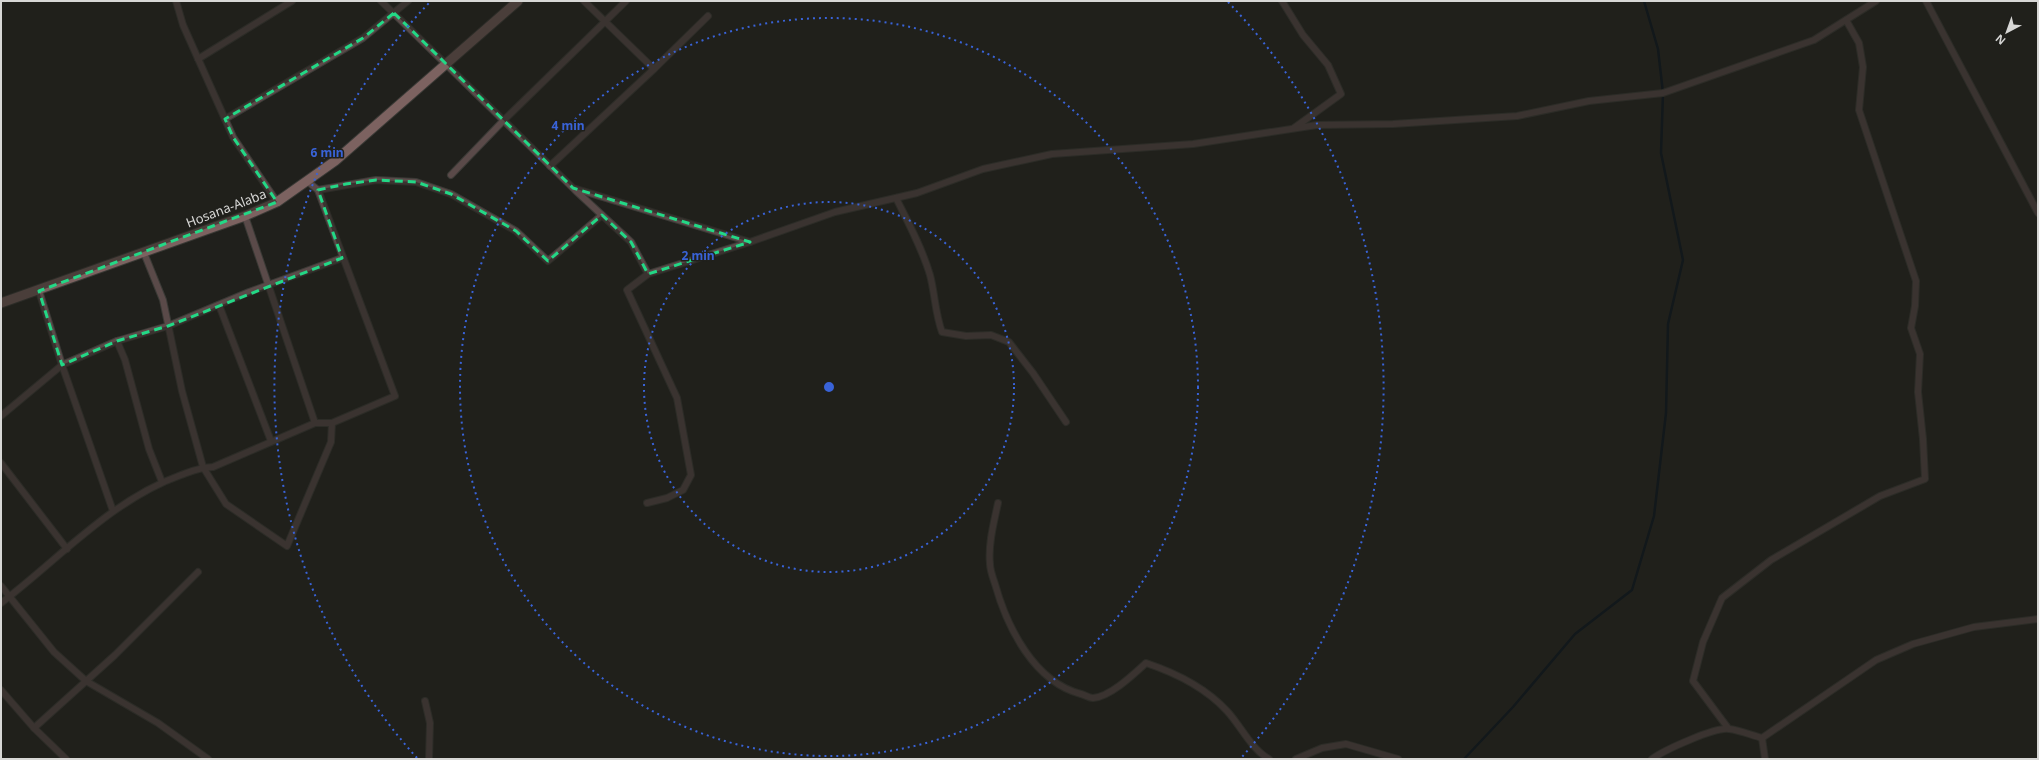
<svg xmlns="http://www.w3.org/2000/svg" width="2039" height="760" viewBox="0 0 2039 760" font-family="'Noto Sans',sans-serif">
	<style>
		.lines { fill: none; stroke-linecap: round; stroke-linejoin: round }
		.stream { stroke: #000e1b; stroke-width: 2.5 }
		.minor-casing { stroke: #3a3a36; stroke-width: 8 }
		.secondary-casing { stroke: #3a3a36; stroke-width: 11 }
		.minor { stroke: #5a4a49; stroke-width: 6 }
		.secondary { stroke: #7c6260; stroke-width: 9 }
		.marked { fill: none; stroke: #23d886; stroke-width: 3; stroke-dasharray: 8 5; stroke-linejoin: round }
		.ring { fill: none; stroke: #3963d8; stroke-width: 2; stroke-dasharray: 2 4 }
		.labels { text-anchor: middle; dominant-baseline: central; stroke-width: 3; stroke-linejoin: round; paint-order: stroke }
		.street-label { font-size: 13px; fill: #d7d7d5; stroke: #20201c }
		.centre { fill: #3963d8; stroke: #20201c; stroke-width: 2 }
		.ring-label { font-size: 12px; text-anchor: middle; font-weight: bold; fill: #3963d8; stroke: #20201c; stroke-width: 3; stroke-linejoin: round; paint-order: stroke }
	</style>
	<rect width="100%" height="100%" fill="#20201c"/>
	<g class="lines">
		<!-- stream -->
		<polyline class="stream" points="1464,759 1513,707 1575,634 1632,590 1654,516 1666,413 1668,324 1683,260 1661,153 1663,93 1658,49 1644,1"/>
		<!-- minor casing -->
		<g class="minor-casing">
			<g id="minor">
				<polyline points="176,1 183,25 233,137 277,202"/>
				<polyline points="381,1 573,188 750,242 835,212 917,193 983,169 1052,154 1193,144 1317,125 1393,124 1517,116 1589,101 1663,93 1814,40 1876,1"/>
				<polyline points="1282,1 1303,35 1328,65 1341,94 1294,128"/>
				<polyline points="1926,1 2038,213"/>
				<polyline points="198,59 292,1"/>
				<polyline points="654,69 708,16"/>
				<polyline points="225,119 363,38 408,1"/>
				<polyline points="550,166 654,69 584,1"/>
				<polyline points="451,175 503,121 626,1"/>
				<polyline points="307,181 318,190 376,180 416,182 451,194 516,231 548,261 602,215"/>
				<polyline points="575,190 631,242 648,274"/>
				<path d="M896 198C908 222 922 248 930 275 935 294 935 313 942 332L966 336 991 335 1009 342 1033 373 1066 422"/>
				<polyline points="245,216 315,423"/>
				<polyline points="144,253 163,300 182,391 203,467 226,504 287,546 331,442 332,423"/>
				<polyline points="39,291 62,365 113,511"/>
				<polyline points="219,305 271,441"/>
				<polyline points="117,341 125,360 149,449 162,482"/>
				<polyline points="1,416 62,365 117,341 168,326 249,292 342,258"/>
				<polyline points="1,463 67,549"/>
				<polyline points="647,503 667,498 683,490 691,475 677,398 627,290 648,274 750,242"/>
				<path d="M998 503C994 522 988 544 990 564 990 570 993 578 995 584 1007 627 1034 682 1081 694 1085 695 1089 698 1093 698 1110 697 1134 674 1146 663 1176 673 1205 687 1227 711 1241 726 1251 749 1269 759"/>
				<polyline points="1,586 54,652 86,681 158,723 208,759"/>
				<path d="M1 603C59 559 111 500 181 475 192 471 201 467 213 467L315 423H332L395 396 318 190"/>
				<polyline points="1,690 34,728 66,759"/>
				<polyline points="425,701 430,723 429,759"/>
				<polyline points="34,728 115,655 198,572"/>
				<polyline points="1728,728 1693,681 1703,642 1722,598 1771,560 1880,496 1925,479 1923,439 1918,392 1920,354 1911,328 1915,306 1916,281 1859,110 1863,67 1859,43 1846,20"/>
				<polyline points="1762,738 1765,759"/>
				<polyline points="1296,759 1322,748 1346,744 1398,759"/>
				<path d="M1652 759C1664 750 1715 727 1729 729 1739 730 1751 735 1762 738L1876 660 1913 644 1974 627 2038 619"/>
			</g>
		</g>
		<!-- secondary casing -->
		<g class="secondary-casing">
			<polyline id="secondary" points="1,303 245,216 277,202 335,161 518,1"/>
		</g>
		<!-- minor -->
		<use href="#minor" class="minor"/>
		<!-- secondary -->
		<use href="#secondary" class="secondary"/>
	</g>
	<!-- marked area -->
	<path d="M0 0H2039V760H0ZM394 13 573 188 750 242 648 274 631 242 602 215 548 261 516 231 451 194 416 182 376 180 346 184 318 190 342 258 168 326 117 341 62 365 39 291 277 202 233 137 225 119 363 38Z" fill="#20201c" fill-opacity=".55" fill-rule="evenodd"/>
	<path class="marked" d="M394 13 573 188 750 242 648 274 631 242 602 215 548 261 516 231 451 194 416 182 376 180 346 184 318 190 342 258 168 326 117 341 62 365 39 291 277 202 233 137 225 119 363 38Z"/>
	<!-- distance rings -->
	<g class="ring">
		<circle cx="829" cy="387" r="185"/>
		<circle cx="829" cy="387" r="369"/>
		<path d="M417 758A554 554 0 0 1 430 2M1228 2A554 554 0 0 1 1241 758"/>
	</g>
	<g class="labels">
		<!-- street labels -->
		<g class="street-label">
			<text transform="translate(226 208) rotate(-21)">Hosana-Alaba</text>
		</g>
	</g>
	<circle cx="829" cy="387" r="6" class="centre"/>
	<g class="ring-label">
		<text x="568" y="130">4 min</text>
		<text x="327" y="157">6 min</text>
		<text x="698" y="260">2 min</text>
	</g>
	<!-- border -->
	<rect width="2039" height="760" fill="none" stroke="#d7d7d5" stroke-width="4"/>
	<!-- north arrow -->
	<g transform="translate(2007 32) rotate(221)" stroke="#20201c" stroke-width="3" paint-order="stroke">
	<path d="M0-3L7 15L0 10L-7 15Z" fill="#d7d7d5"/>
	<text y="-6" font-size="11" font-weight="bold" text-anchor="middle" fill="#d7d7d5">N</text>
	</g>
</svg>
